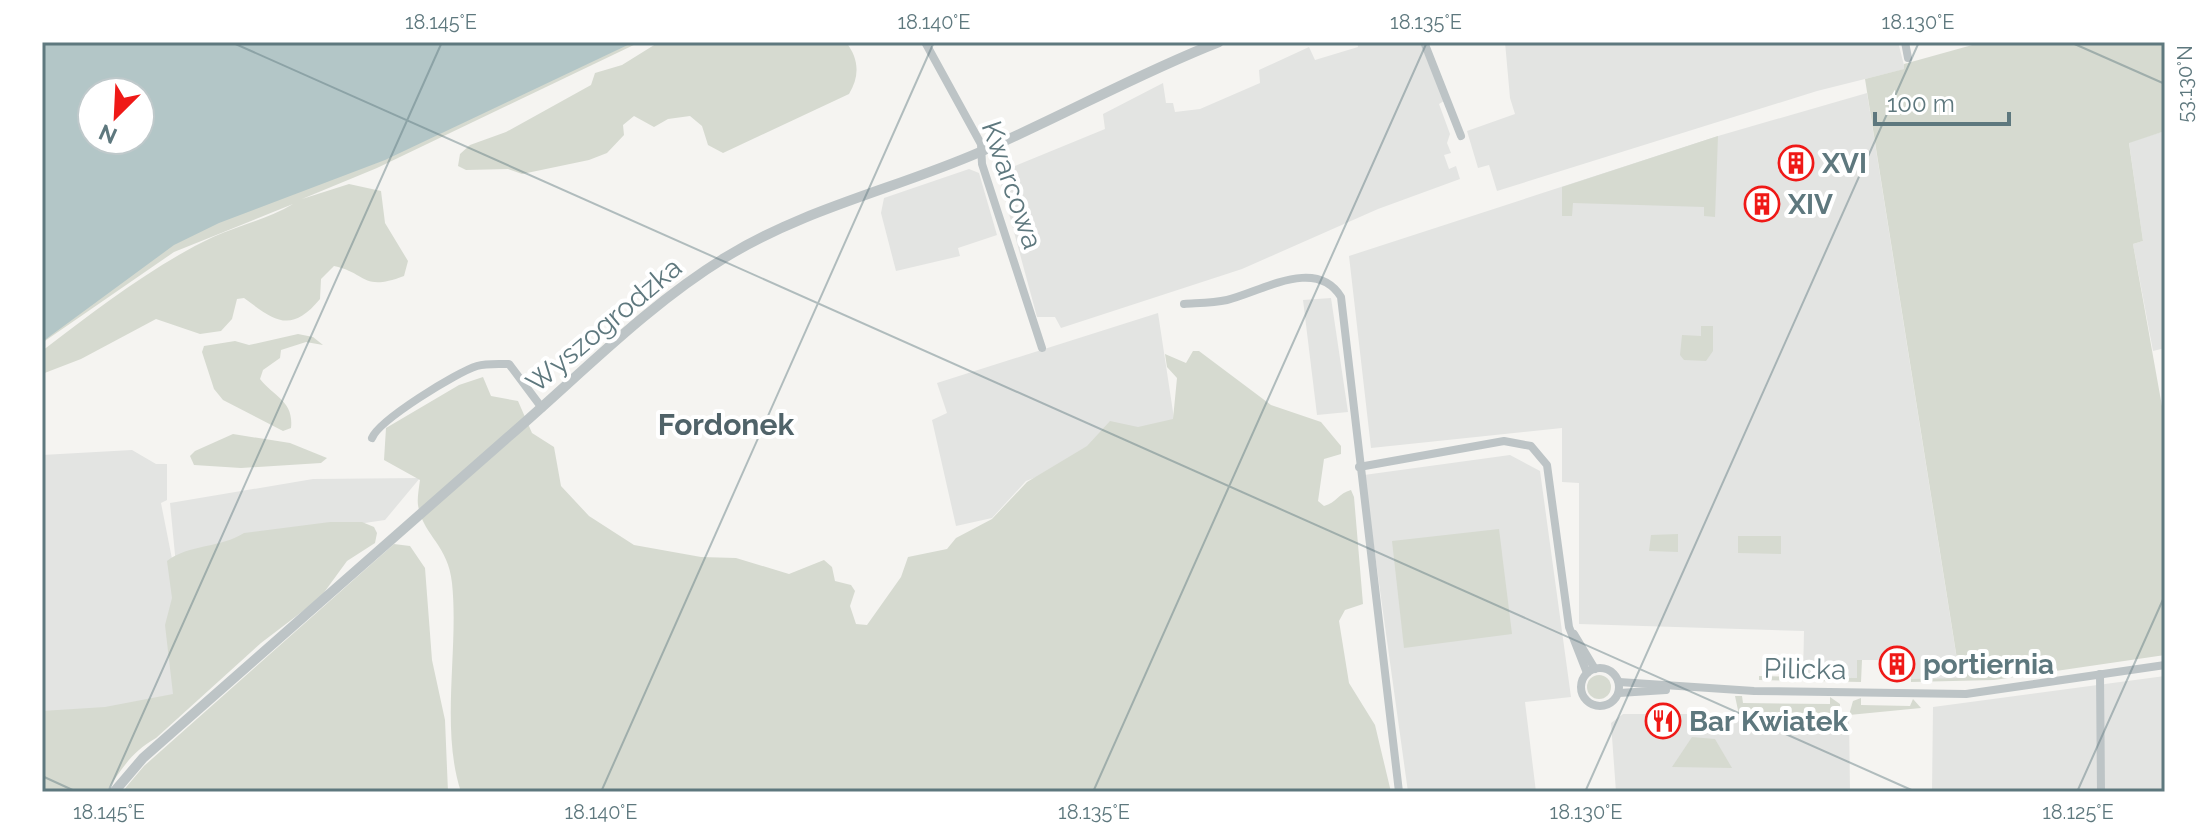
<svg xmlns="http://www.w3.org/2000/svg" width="2207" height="834" viewBox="0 0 2207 834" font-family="Raleway,sans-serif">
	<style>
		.built { fill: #e3e4e2 }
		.green { fill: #d6dad0; fill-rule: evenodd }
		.water { fill: #b3c6c7; fill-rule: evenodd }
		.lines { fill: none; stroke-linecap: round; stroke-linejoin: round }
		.minor { stroke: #bdc4c6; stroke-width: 8 }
		.tertiary { stroke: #bdc4c6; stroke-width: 10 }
		.ticks { fill: none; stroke: #5e787e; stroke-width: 2; stroke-opacity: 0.45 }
		.labels { text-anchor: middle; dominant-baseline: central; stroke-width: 8; stroke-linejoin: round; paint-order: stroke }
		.poi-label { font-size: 28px; font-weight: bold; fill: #5e787e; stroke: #fff; text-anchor: start }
		.street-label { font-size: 28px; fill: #5e787e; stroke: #fff }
		.neighbourhood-label { font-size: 30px; font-weight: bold; fill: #506369; stroke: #fff }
		.neatline { fill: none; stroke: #5e787e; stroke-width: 3 }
		.ticks-label { font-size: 20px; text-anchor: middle; fill: #5e787e }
	</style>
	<rect width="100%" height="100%" fill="#f5f4f1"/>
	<!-- built -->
	<g class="built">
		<polygon points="1357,42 1420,42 1444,101 1439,104 1450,134 1447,143 1451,153 1444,155 1449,169 1456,166 1460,179 1378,209 1242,269 1061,328 1055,317 1037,317 998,173 1105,129 1103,114 1163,83 1166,103 1173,103 1175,112 1200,109 1260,83 1259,70 1309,47 1315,60 1358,47"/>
		<polygon points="1505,42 1898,42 1905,69 1817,91 1497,191 1489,165 1478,168 1467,131 1515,114 1510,98"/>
		<polygon points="1867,93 1960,679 1911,679 1911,660 1884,659 1884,669 1879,669 1878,660 1858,660 1857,678 1803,677 1804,631 1579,624 1579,483 1562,482 1562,428 1371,448 1349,256 1718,136"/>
		<polygon points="2165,131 2165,348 2153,351 2133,244 2143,241 2129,142"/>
		<polygon points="969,169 979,173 997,235 958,248 960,256 896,271 881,213 884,198"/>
		<polygon points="1331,298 1348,412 1317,415 1303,300"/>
		<polygon points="1158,313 1175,425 1026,481 992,518 956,526 932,420 947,413 937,383"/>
		<polygon points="132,450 156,464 167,464 167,500 161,503 174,569 185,700 42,715 42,455"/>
		<polygon points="1510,455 1540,471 1571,697 1525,702 1536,792 1408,792 1364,475"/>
		<polygon points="420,478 385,520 243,541 176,565 170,503 313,479"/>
		<polygon points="2165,676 2165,792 1932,792 1933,707"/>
		<polygon points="1623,714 1691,714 1691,720 1701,720 1702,714 1705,715 1706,720 1715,720 1716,715 1849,715 1850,792 1616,792 1611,723"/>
	</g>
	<!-- green -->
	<g class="green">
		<path d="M42 42H640L377 168 302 199 349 184 381 191 385 223 408 261 404 276C362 292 367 273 334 266L321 279 320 299C291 334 275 321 244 298L237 299 232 319 221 331 200 334 156 319 81 359 42 374V351C96 310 152 266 213 237 240 225 268 219 293 204L174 252 42 343ZM92 92H140V140H92Z"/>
		<path d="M659 42H846C859 59 860 76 849 94L723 153 708 145 702 126 690 116 668 119 654 127 634 116 623 125 624 135 607 153 589 160 522 174 508 169 466 170 458 166 460 154 470 145 506 132 591 85 595 73 622 65Z"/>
		<polygon points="1983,42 2165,42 2165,131 2129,143 2143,241 2133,244 2165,423 2165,655 1994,680 1911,682 1911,679 1960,678 1865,79 1904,69 1904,64"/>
		<polygon points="1718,136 1715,217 1704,216 1704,207 1573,203 1572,216 1562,216 1562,187"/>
		<polygon points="1701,326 1713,326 1713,351 1706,361 1684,360 1680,355 1682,335 1701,336"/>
		<path d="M298 334 313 337 323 345 306 342 281 350 280 358 263 370 260 379C274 397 294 401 291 428L283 431 223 400 214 389 202 352 204 346 235 341 249 345Z"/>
		<path d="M1193 351H1199L1271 405 1321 422 1341 446V454L1324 459 1318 501 1324 506C1336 503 1339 493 1351 490L1354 497 1363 604 1345 610 1339 621 1349 683 1375 725 1391 792H461C440 729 459 648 452 583 448 544 423 536 418 505 417 498 419 488 420 480L384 460 386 428 459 385 483 377 491 396 518 401 532 433 554 447 561 486 589 516 634 545 701 557 736 558 789 574 824 560 832 567 835 581 851 585 855 591 850 606 856 624 867 625 901 577 908 557 947 549 956 538 992 519 1027 482 1087 446 1110 421 1138 427 1173 419 1177 378 1167 367 1165 354 1186 363Z"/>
		<polygon points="233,434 290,443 327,458 321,463 241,468 194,465 190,456 195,451"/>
		<path d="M330 522H362L374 527 377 533 375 543 347 561 320 598 261 643 156 738C131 752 122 769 106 792H42V711L105 707 173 694 165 625 172 598 167 561C189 544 221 548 244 533Z"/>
		<polygon points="1499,529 1512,634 1404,648 1392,541"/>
		<polygon points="1678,534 1678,552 1649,551 1651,535"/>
		<polygon points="1738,536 1781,536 1781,554 1738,553"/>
		<polygon points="394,544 410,546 425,568 432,660 445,720 448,792 122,792 144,766"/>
		<polygon points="1857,660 1862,660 1861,682 1759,680 1759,676 1857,678"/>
		<circle cx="1599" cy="687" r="12"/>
		<polygon points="1735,696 1742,696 1743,703 1830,704 1830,697 1840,704 1840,715 1739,715"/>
		<polygon points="1861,698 1861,705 1910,706 1913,699 1921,708 1849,715 1853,701"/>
		<polygon points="1692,737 1715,739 1732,768 1672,767"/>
	</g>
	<!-- water -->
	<path class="water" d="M42 42H634L385 160 219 223 174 245 42 342ZM92 92H140V140H92Z"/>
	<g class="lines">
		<!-- minor -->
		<g class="minor">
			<polyline points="925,42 981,144 982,164 1042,348"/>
			<polyline points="1424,42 1461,136"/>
			<polyline points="1905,42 1908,58"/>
			<path d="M1184 304C1198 303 1213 303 1227 300 1261 292 1316 256 1341 297L1399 792"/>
			<path d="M372 438C379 420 457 372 477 366 487 363 499 364 509 364L542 408"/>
			<polyline points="1359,467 1504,441 1531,446 1547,465 1569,627 1587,673"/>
			<polyline points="1574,634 1595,669"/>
			<circle cx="1600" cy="687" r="19"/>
			<polyline points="2100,674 2101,792"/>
			<polyline points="1619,682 1754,691 1966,694 2165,665"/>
			<polyline points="1619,693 1666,690"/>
		</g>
		<!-- tertiary -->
		<path class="tertiary" d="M114 792 143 758C265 651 386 543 508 437 579 376 646 306 726 257 806 208 895 189 980 152 1061 117 1137 74 1219 42"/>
	</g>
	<!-- ticks -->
	<path class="ticks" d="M231 42 1916 792M2070 42 2165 84M42 776 77 792M108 792 442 42M601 792 934 42M1093 792 1427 42M1585 792 1919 42M2077 792 2165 595"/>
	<!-- icons -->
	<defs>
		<g id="building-ring" transform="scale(1.8)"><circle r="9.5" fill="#fff" stroke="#ef1917" stroke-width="1.5"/><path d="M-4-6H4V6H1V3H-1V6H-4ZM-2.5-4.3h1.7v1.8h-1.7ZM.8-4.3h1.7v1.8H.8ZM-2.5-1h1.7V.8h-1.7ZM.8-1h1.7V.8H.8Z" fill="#ef1917"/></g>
		<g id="restaurant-ring" transform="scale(1.8)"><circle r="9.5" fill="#fff" stroke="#ef1917" stroke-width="1.5"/><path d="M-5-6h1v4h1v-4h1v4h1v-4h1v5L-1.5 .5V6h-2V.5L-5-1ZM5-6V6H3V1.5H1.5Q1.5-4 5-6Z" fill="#ef1917"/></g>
	</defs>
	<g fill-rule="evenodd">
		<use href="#building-ring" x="1796" y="163"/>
		<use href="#building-ring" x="1762" y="204"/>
		<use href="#building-ring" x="1897" y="664"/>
		<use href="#restaurant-ring" x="1663" y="721"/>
	</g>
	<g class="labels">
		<!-- poi labels -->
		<g class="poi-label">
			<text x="1822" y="163">XVI</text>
			<text x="1788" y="204">XIV</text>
			<text x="1923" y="664">portiernia</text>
			<text x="1689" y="721">Bar Kwiatek</text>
		</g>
		<!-- street labels -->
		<g class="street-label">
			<text transform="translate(1012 185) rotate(71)">Kwarcowa</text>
			<text transform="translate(604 325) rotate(-40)">Wyszogrodzka</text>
			<text transform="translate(1805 669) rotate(1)">Pilicka</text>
		</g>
		<!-- neighbourhood labels -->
		<g class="neighbourhood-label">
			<text x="726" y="424">Fordonek</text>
		</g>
	</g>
	<!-- border -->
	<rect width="2207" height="834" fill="none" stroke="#ffffff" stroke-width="88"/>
	<!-- north arrow -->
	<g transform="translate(116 116) rotate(204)"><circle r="38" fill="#ffffff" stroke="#bfc9cb" stroke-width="2"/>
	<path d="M0-6L14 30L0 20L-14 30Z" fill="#ef1917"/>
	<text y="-12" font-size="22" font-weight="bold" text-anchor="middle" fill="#5e787e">N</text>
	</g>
	<!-- scale -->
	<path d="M1875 112v12h134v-12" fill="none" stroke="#5e787e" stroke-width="4"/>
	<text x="1887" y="112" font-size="24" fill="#5e787e" stroke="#ffffff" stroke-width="6" paint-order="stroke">100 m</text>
	<rect x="44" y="44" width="2119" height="746" class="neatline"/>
	<g class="ticks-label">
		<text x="441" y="29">18.145°E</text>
		<text x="934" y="29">18.140°E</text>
		<text x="1426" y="29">18.135°E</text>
		<text x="1918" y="29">18.130°E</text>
		<text transform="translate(2185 84) rotate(-90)" y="7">53.130°N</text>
		<text x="109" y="819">18.145°E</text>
		<text x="601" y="819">18.140°E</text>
		<text x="1094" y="819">18.135°E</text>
		<text x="1586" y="819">18.130°E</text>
		<text x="2078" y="819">18.125°E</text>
	</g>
</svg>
